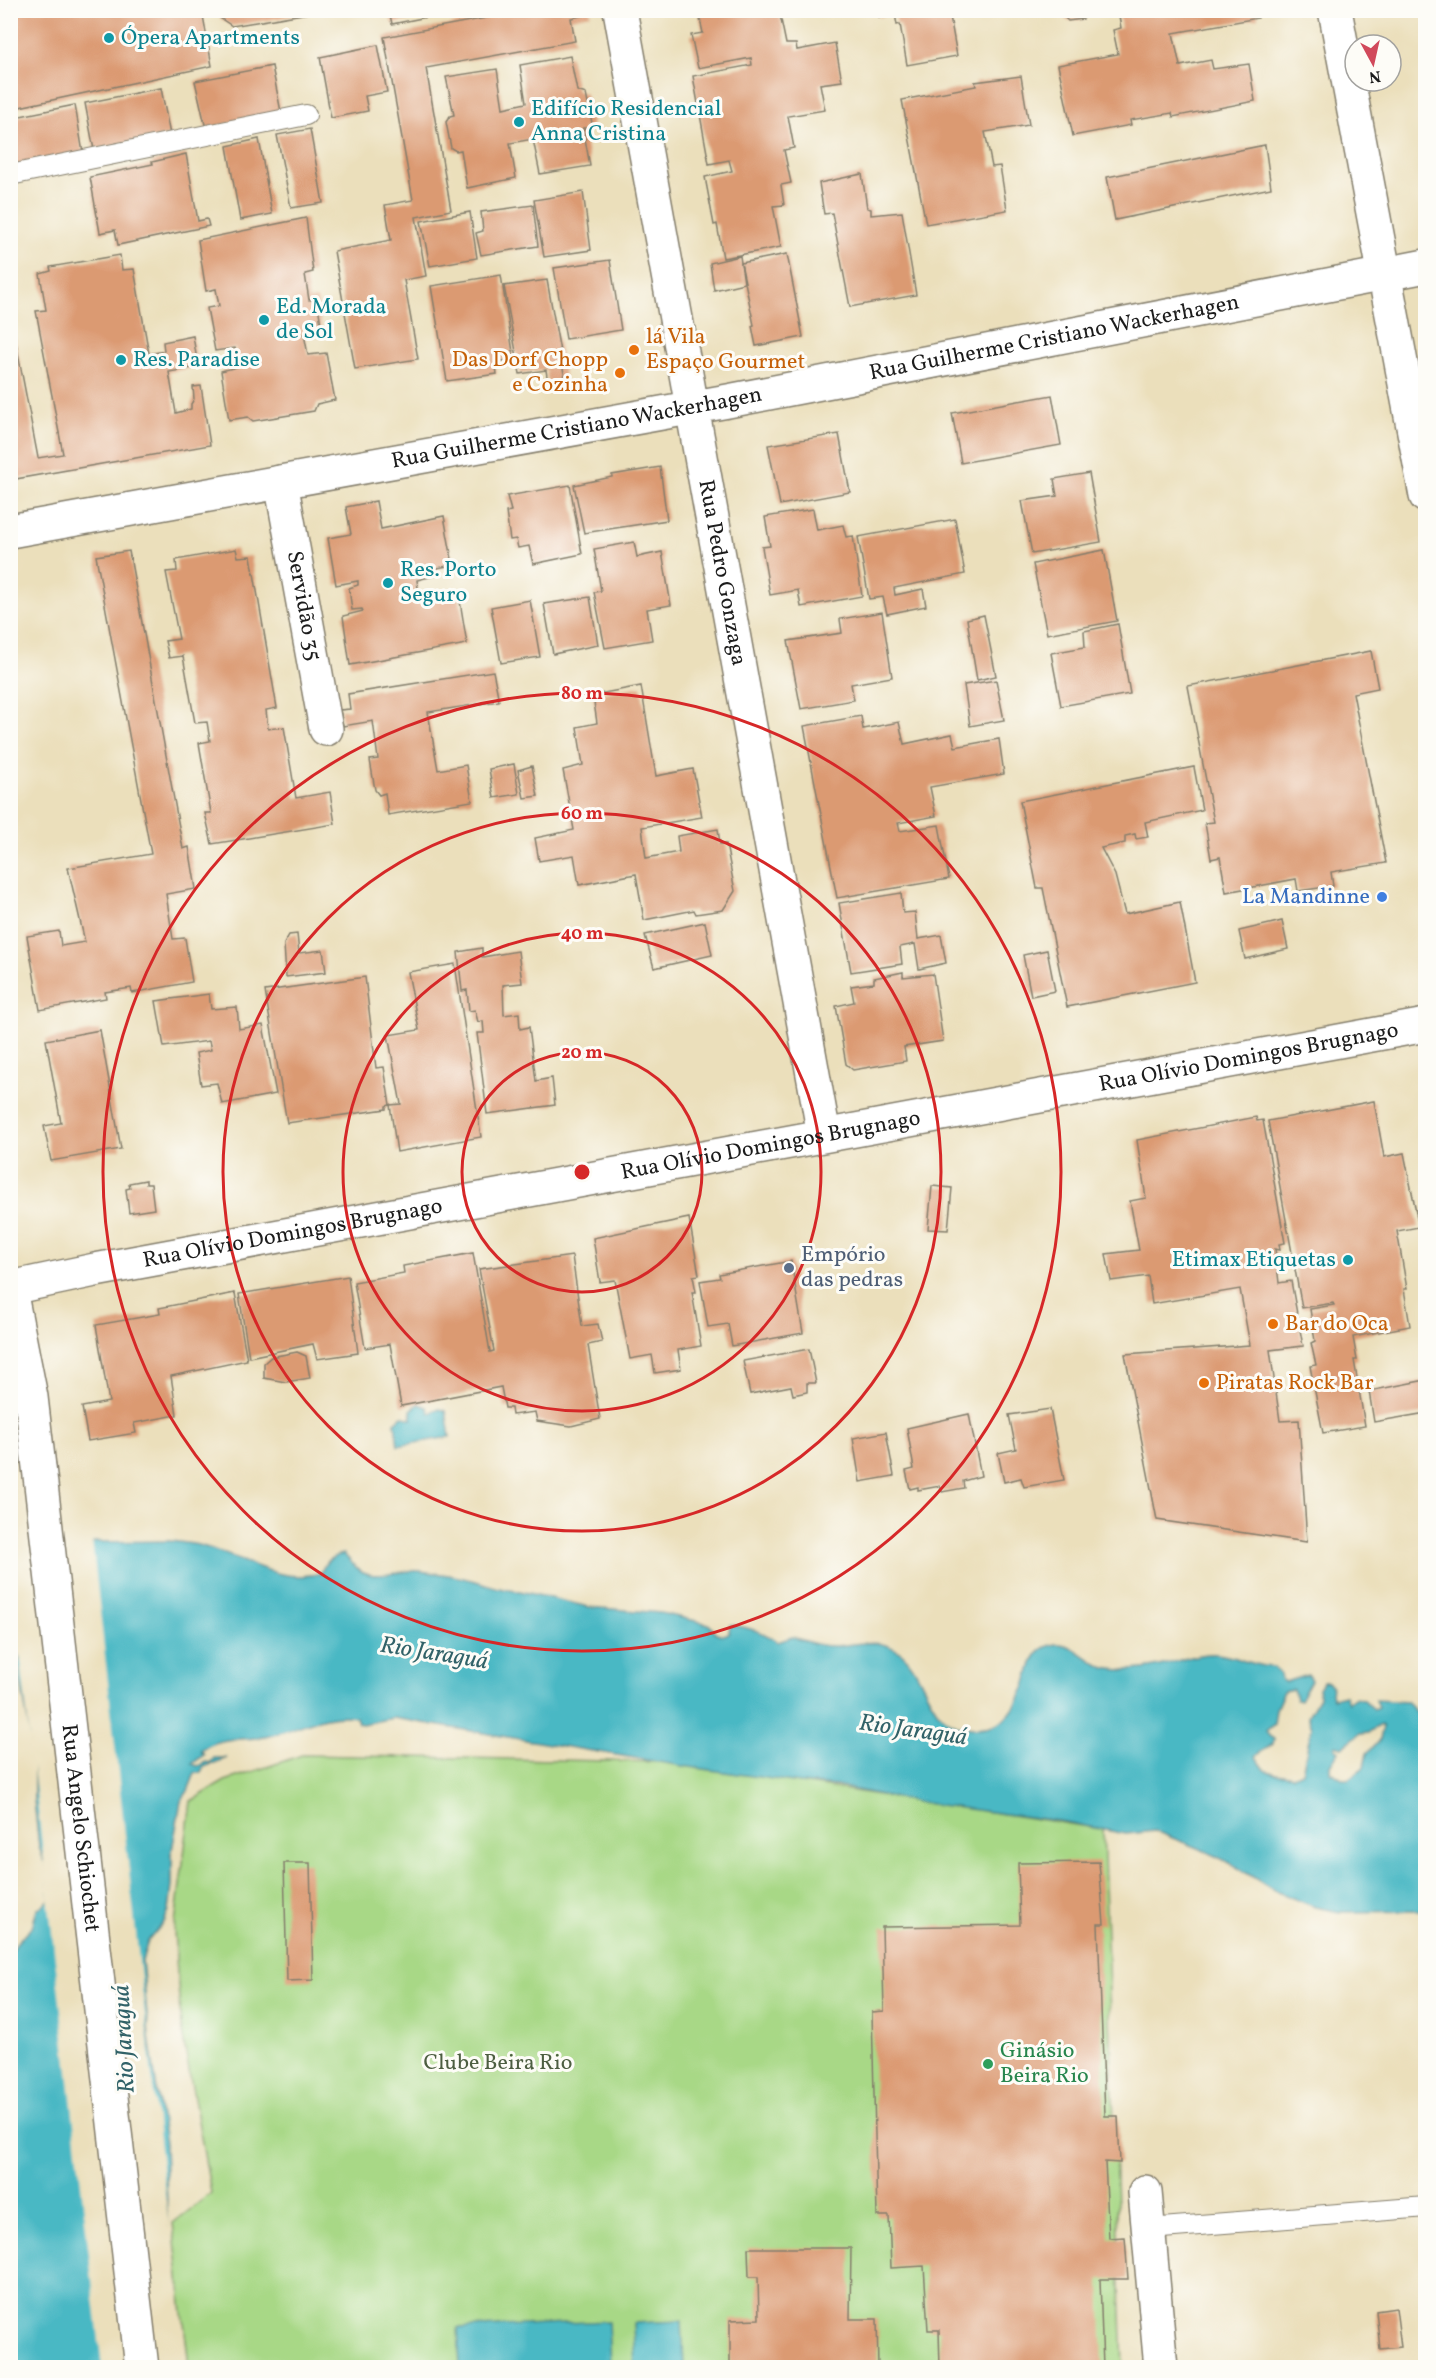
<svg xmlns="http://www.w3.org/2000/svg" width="1436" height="2378" viewBox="0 0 1436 2378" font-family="Vollkorn,serif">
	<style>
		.green { fill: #a8d886; stroke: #627a51; stroke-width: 1.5 }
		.water { fill: #4ab8c4; stroke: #336a70; stroke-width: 1.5; fill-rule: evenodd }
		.pier { fill: #ebdfbb }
		.building { fill: #db9a72 }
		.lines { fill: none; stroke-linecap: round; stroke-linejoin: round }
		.service-casing { stroke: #847e6c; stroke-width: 22 }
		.minor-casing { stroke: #847e6c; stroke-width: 36 }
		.tertiary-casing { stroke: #847e6c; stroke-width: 36 }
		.secondary-casing { stroke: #847e6c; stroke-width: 36 }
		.primary-casing { stroke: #847e6c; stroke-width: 36 }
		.service { stroke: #fff; stroke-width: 20 }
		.minor { stroke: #fff; stroke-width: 33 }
		.tertiary { stroke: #fff; stroke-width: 33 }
		.secondary { stroke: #fff; stroke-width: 33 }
		.primary { stroke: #fff; stroke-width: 33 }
		.ring { fill: none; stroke: #d62828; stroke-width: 3 }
		.culture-dot { fill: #0f9aa8; stroke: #fdfcf7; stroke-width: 2 }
		.food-dot { fill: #e8710a; stroke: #fdfcf7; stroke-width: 2 }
		.shop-dot { fill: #3f7fe0; stroke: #fdfcf7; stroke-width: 2 }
		.service-dot { fill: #5c6f8a; stroke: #fdfcf7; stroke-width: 2 }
		.leisure-dot { fill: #2e9e5b; stroke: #fdfcf7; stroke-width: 2 }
		.labels { text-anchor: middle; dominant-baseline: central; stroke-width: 6; stroke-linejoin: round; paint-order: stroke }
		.culture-label { font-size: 22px; fill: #0d838f; stroke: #fdfcf7; text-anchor: start }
		.food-label { font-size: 22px; fill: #c56008; stroke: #fdfcf7; text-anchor: start }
		.street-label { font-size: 22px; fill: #1c1c1c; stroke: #fdfcf7 }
		.shop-label { font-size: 22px; fill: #366cbe; stroke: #fdfcf7; text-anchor: end }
		.service-label { font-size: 22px; fill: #4e5e75; stroke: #fdfcf7; text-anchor: start }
		.leisure-label { font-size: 22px; fill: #27864d; stroke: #fdfcf7; text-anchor: start }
		.park-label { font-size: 22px; fill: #4d5e41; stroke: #fdfcf7 }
		.water-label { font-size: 24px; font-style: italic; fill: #316268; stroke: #fdfcf7 }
		.centre { fill: #d62828; stroke: #fdfcf7; stroke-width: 3 }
		.ring-label { font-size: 18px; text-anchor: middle; font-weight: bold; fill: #d62828; stroke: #fdfcf7; stroke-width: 6; stroke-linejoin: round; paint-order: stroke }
	</style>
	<rect width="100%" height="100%" fill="#fdfcf7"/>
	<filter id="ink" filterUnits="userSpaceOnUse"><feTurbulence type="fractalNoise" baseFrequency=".0167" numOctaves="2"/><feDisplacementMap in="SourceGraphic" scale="12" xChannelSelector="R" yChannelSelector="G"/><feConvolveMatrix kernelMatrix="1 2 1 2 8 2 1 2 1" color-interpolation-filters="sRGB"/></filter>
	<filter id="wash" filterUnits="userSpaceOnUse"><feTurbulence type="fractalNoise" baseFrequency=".008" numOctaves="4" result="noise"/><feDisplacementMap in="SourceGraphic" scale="24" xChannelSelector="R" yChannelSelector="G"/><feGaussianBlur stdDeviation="1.35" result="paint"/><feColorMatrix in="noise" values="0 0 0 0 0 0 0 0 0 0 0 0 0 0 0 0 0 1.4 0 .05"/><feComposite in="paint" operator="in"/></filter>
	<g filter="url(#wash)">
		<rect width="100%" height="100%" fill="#ebdfbb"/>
		<!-- green -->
		<polygon class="green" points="302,1755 663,1762 1103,1829 1123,2367 189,2367 173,2223 211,2193 181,2026 174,1931 191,1801 225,1781"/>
		<!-- water -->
		<g class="water">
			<path d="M419 1404 427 1407 430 1414C435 1409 438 1407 446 1411L450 1437 398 1446 395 1422 402 1416 412 1419 411 1410Z"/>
			<path d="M170 1541C179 1542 189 1543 198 1545 237 1554 280 1586 321 1573 325 1561 331 1556 344 1554 351 1562 357 1571 369 1574 386 1578 403 1569 420 1571 438 1573 457 1576 475 1581 490 1585 504 1591 520 1591L589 1607 661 1613 709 1624 716 1633 724 1635 729 1633 730 1625C748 1627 763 1631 778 1642L792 1637C806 1641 821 1647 836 1646 860 1644 880 1637 901 1653 926 1673 928 1722 964 1727 1005 1733 1017 1710 1029 1674 1032 1663 1034 1651 1048 1646 1072 1636 1089 1666 1110 1669 1126 1671 1143 1670 1159 1666 1177 1662 1198 1652 1217 1654 1236 1656 1254 1667 1274 1667L1280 1674 1281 1680 1285 1682 1308 1675 1311 1680 1300 1700 1296 1699 1293 1689 1284 1691 1276 1709 1274 1724 1266 1731 1269 1736 1274 1739 1273 1744 1255 1756 1266 1771 1293 1776 1302 1772 1312 1727 1308 1716 1319 1697V1688L1323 1682H1328L1332 1685 1331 1694 1333 1698 1345 1695 1348 1702 1356 1697 1363 1700 1374 1709 1379 1707 1376 1700 1407 1702 1421 1718 1425 1717V1911L1340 1912 1315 1907 1275 1891 1232 1864 1205 1851 1155 1831 1126 1834 1065 1822 917 1802 836 1786 800 1783 683 1766 393 1718 362 1724 358 1723 356 1717C324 1711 295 1731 265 1737 243 1741 219 1735 201 1751L204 1755 192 1764 198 1766 206 1762 210 1763 214 1758H227L204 1767 200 1773H195L188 1791 181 1801 172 1850V1886L169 1910 164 1922 148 1941 142 1961 149 2037 165 2143 169 2270 157 2367 11 2368 10 2154 14 2034 10 1998 11 1954 17 1942 32 1927 37 1910 49 1900 46 1867 39 1846 34 1799V1756L18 1665 36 1587 75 1549 95 1542ZM1381 1725 1383 1727 1380 1740 1367 1753 1364 1767 1348 1779H1342L1330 1772V1765L1339 1751 1335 1748V1745L1342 1747 1361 1733 1369 1732Z"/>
			<polygon points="608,2321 610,2367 460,2367 458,2328"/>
			<polygon points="682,2321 684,2367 635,2367 633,2323"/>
		</g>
		<!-- pier -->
		<polygon class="pier" points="92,1540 171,2246 169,2320 163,2344 160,2368 102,2367 19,1645 33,1586 43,1566 74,1546"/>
		<g id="blocks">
			<!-- building -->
			<g class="building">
				<polygon points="10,10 202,10 212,66 10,109"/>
				<polygon points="218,10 314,10 314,12 232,26 220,18"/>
				<polygon points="389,10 452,10 452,12 392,24"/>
				<polygon points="529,10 590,10 591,14 571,18 575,41 426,68 451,210 416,217 426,276 404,280 418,359 355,369 334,251 391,240 385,205 413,200 384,37"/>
				<polygon points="698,10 779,10 786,44 796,44 797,50 835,43 842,81 820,84 825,110 788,116 794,148 784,150 791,183 781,185 784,205 773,206 781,247 723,258 717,224 714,225 705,177 732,171 729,160 709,164 693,76 752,65 751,58 698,68 691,35 703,33"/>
				<polygon points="878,10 955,10 956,15 950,16 957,56 907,65 900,24 897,25 895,14 879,17"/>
				<polygon points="1062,10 1086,10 1087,14 1083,19 1068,21 1064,17"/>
				<polygon points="1118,10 1257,10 1258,18 1173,33 1180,66 1211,60 1213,69 1249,64 1255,101 1173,117 1172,113 1130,120 1131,125 1073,136 1058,65 1118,54 1113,30 1121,28"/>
				<polygon points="378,45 387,92 365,96 368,111 331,118 320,57"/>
				<polygon points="570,56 577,91 586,94 592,123 589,128 583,128 590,166 540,174 533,139 510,143 516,178 467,188 461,150 456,151 451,148 446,122 450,116 454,115 446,77 497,69 503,108 526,103 520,65"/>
				<polygon points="272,66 281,112 206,129 195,81"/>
				<polygon points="1021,76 1029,125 985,132 992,167 1000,166 1007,210 926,224 902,100 976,86 975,82"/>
				<polygon points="161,88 170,135 94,150 85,103"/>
				<polygon points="75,105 83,153 10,167 10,118"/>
				<polygon points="310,129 323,203 291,208 277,135"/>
				<polygon points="259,139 272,214 240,220 227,146"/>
				<polygon points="1265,145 1271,188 1115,220 1107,177"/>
				<polygon points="186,154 198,221 207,219 209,226 118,245 115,230 100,233 90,177 153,164 152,162"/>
				<polygon points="862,174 867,208 871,209 871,215 902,212 916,295 850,307 832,213 824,214 819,183"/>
				<polygon points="583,192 591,250 544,257 534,200"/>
				<polygon points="533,205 538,246 481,255 476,233 483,231 481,212"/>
				<polygon points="470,212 477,258 430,266 421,221"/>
				<polygon points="306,218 313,272 305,274 309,300 317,299 322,331 304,334 308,355 326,353 335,400 317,404 314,411 253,421 248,417 229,420 221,371 237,367 235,348 215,351 207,308 219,306 216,289 206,291 198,240"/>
				<polygon points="787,254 803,337 756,346 752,326 754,325 741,263"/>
				<polygon points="120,255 122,270 134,269 149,354 164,351 163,342 193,336 198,367 169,372 176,413 191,409 191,404 194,399 193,387 201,386 210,445 10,480 10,311 38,458 63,454 36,311 46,310 40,274 51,271 50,267"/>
				<polygon points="740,256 744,283 714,290 710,263"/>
				<polygon points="610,260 621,330 566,339 554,268"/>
				<polygon points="501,275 514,359 495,362 497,374 447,381 431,286"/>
				<polygon points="547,280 565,379 548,383 546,370 520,374 504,286"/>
				<polygon points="1052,395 1061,445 961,463 952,413"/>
				<polygon points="839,434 850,492 780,505 768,445"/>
				<polygon points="660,467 667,520 584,533 574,485 612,477 612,475"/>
				<polygon points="1089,473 1101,542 1032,554 1022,501 1057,496 1054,479"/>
				<polygon points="570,485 582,554 533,564 529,546 518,548 516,539 510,540 506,512 511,511 507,496"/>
				<polygon points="376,501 381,529 444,516 453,565 437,568 438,575 417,580 419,596 436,592 437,599 459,595 467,644 350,665 343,616 363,611 362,609 352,610 349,588 358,585 358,581 336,585 328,538 351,534 346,507"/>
				<polygon points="813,509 817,530 843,525 846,537 853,536 862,596 801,607 798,590 770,595 762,547 770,546 765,517"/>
				<polygon points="955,519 965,574 894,588 895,595 923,589 926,606 887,614 883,597 869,599 858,537"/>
				<polygon points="634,542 637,557 662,552 671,605 647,609 652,640 605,648 594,592 601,591 594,549"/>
				<polygon points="236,549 238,557 251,556 277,708 266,710 268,729 284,727 296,798 330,792 335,824 212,844 205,813 211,813 199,743 210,741 207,722 195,723 183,656 169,658 165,641 179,639 166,572 177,571 176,560"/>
				<polygon points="1104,550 1117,621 1047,634 1033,564"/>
				<polygon points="129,551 183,849 189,847 196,889 166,894 173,939 185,938 192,982 132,993 131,988 105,992 106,998 40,1010 27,936 59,931 61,946 85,942 68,868 151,854 96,556"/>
				<polygon points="590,597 598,645 553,654 544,604"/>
				<polygon points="530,600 540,657 501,663 491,607"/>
				<polygon points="882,612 892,677 851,684 854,700 801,709 788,641 842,633 840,619"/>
				<polygon points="984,615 996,676 977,680 967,619"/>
				<polygon points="1118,624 1130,694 1061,706 1051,653 1085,647 1084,631"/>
				<polygon points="1371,651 1378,688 1353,693 1386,863 1331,872 1333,886 1298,891 1296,879 1226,892 1220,857 1211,859 1205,823 1214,822 1188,686"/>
				<polygon points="493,671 499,701 428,712 438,770 466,765 472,801 388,815 385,793 379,795 375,790 370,760 378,759 373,721 343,726 340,710 350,709 348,694"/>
				<polygon points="996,680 1004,720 970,726 964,685"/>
				<polygon points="641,686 656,776 693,769 702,817 642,827 646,858 679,852 677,836 718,829 720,844 726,844 735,891 723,910 696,914 694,910 644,920 636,874 579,885 574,855 539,861 535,838 574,830 563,770 583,765 577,727 597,723 593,695"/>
				<polygon points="861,716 863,729 899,722 904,744 952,734 955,747 999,739 1004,774 930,787 936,816 898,823 900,831 939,825 949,879 837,898 804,726"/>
				<polygon points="514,764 519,794 494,798 489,769"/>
				<polygon points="532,766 538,796 524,798 518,770"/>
				<polygon points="1194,767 1202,810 1145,822 1148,837 1136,839 1135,834 1125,836 1125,843 1101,848 1115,875 1125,914 1180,902 1195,982 1067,1007 1043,888 1037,888 1020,801"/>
				<polygon points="901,893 903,913 915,912 918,939 941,935 946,963 919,969 915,944 900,947 902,964 851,972 839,903"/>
				<polygon points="1282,921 1288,949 1245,959 1239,931"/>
				<polygon points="705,922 712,955 654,968 645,935"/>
				<polygon points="297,934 299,953 323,950 326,972 286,977 284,944 289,935"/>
				<polygon points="482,948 482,957 518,951 522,983 503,985 504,1015 519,1013 520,1029 529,1027 536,1081 552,1078 555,1105 487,1114 477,1033 484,1033 483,1021 478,1022 475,1010 469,1011 467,990 462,991 458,952"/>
				<polygon points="1047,950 1055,991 1031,996 1023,955"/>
				<polygon points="455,964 481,1137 397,1152 390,1105 401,1104 388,1035 419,1030 408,972"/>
				<polygon points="903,972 903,977 933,974 943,1041 904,1047 906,1061 853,1070 846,1064 836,1006 854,1002 851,986 874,983 874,978"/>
				<polygon points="365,977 376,1068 384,1067 390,1105 386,1106 386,1109 287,1123 265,991"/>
				<polygon points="209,994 211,1009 237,1007 239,1029 263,1025 276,1094 222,1104 217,1083 201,1085 196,1053 211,1050 209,1041 164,1047 156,1001"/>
				<polygon points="100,1030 121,1149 51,1161 44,1126 61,1123 46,1040"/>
				<polygon points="1374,1101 1384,1157 1404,1153 1419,1227 1397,1231 1407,1289 1404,1289 1410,1326 1353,1337 1357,1360 1354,1360 1365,1426 1323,1433 1310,1366 1316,1365 1311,1343 1315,1341 1310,1309 1334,1305 1333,1303 1302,1308 1268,1121"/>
				<polygon points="1256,1117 1257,1121 1263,1120 1285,1243 1279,1244 1280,1250 1275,1249 1279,1283 1291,1281 1303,1346 1270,1350 1280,1421 1299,1420 1307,1542 1157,1520 1125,1354 1250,1345 1240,1289 1152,1304 1148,1276 1111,1281 1106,1254 1139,1250 1130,1201 1146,1198 1137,1140"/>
				<polygon points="146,1180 146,1184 151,1184 154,1209 129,1213 126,1189 130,1188 129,1183"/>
				<polygon points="932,1186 952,1188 948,1230 928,1229"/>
				<polygon points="689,1218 699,1275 693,1276 696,1292 692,1292 701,1346 678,1350 681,1369 655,1373 652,1355 630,1359 615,1280 600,1282 593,1238"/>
				<polygon points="473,1253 490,1352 494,1351 479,1269 572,1256 582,1326 598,1324 602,1342 588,1345 600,1419 571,1426 537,1421 535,1412 512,1415 511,1408 505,1408 501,1387 401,1406 390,1344 365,1348 354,1282 404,1273 403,1266"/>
				<polygon points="791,1261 803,1333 732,1346 728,1324 708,1327 700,1281 720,1278 719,1274"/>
				<polygon points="348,1276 358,1353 317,1359 313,1344 249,1357 239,1294"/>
				<polygon points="235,1293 247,1360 171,1376 177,1415 134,1423 136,1433 88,1441 82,1407 109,1402 96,1325 160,1314 159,1308"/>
				<polygon points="809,1349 816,1383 807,1383 807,1392 793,1395 791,1386 750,1394 743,1361"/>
				<polygon points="297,1352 306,1356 310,1378 286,1382 264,1378 264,1363 271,1357"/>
				<polygon points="1426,1380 1426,1413 1374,1422 1369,1391"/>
				<polygon points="1050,1409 1064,1480 1024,1487 1021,1478 1004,1482 998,1453 1016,1449 1009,1415"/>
				<polygon points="969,1414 981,1476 963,1481 964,1488 942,1492 940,1486 918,1490 918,1487 910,1489 906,1471 914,1469 907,1428"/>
				<polygon points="886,1432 894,1476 860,1482 853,1438"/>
				<polygon points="1099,1862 1104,1924 1098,1924 1105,2116 1118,2116 1120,2163 1105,2162 1109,2238 1125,2237 1128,2279 1100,2279 1103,2368 940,2368 939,2330 928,2330 924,2266 891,2268 889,2216 877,2216 872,2012 884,2011 882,1927 1020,1925 1018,1863"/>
				<polygon points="284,1863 310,1863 313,1980 287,1981"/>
				<polygon points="748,2248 851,2248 850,2319 877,2319 878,2368 730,2368 730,2320 759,2319 758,2277 749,2277"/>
				<polygon points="1396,2308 1401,2347 1380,2349 1376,2311"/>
			</g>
		</g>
	</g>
	<g filter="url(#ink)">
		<use href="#blocks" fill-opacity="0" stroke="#847e6c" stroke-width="1.5"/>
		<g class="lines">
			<!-- service casing -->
			<g class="service-casing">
				<g id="service">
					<polyline points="10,175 306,115"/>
					<polyline points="1149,2229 1426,2207"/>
				</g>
			</g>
			<!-- minor casing -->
			<g class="minor-casing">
				<g id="minor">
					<path id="s1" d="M620 10 824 1135"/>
					<polyline points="1335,10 1426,496"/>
					<path id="s2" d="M281 482 326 729"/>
					<polyline points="1145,2192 1161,2368"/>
				</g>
			</g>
			<!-- tertiary casing -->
			<g class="tertiary-casing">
				<g id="tertiary">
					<path id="s3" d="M10 531 728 401 1426 266"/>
				</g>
			</g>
			<!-- secondary casing -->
			<g class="secondary-casing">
				<g id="secondary">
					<path id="s4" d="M10 1288 95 1270 1426 1025"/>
				</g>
			</g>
			<!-- primary casing -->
			<g class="primary-casing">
				<g id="primary">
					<path id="s5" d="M10 1290 31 1397 142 2368"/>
				</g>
			</g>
			<!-- service -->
			<use href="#service" class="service"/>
			<!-- minor -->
			<use href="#minor" class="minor"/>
			<!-- tertiary -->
			<use href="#tertiary" class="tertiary"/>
			<!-- secondary -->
			<use href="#secondary" class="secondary"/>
			<!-- primary -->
			<use href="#primary" class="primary"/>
		</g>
	</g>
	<!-- distance rings -->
	<g class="ring">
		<circle cx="582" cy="1172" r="120"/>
		<circle cx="582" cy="1172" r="239"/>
		<circle cx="582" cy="1172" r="359"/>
		<circle cx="582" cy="1172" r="479"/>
	</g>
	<!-- markers -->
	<g class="culture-dot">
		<circle cx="109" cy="38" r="6"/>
		<circle cx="519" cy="122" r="6"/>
		<circle cx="264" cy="320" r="6"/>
		<circle cx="121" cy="360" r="6"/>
		<circle cx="388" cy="583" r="6"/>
		<circle cx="1348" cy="1260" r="6"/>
	</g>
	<g class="food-dot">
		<circle cx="634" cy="350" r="6"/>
		<circle cx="620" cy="373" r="6"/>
		<circle cx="1273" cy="1324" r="6"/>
		<circle cx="1204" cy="1383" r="6"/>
	</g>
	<circle class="shop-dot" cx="1382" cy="897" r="6"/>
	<circle class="service-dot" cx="789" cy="1268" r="6"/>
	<circle class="leisure-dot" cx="988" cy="2064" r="6"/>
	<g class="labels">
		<!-- culture labels -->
		<g class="culture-label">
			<text x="121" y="38">Ópera Apartments</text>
			<text x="531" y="109">Edifício Residencial<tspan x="531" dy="25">Anna Cristina</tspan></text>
			<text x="276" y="307">Ed. Morada<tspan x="276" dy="25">de Sol</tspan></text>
			<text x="133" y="360">Res. Paradise</text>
			<text x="400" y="570">Res. Porto<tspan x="400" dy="25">Seguro</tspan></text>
			<text x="1336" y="1260" text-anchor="end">Etimax Etiquetas</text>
		</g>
		<!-- food labels -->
		<g class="food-label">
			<text x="646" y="337">lá Vila<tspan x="646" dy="25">Espaço Gourmet</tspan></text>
			<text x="608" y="360" text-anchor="end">Das Dorf Chopp<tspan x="608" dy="25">e Cozinha</tspan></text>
			<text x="1285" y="1324">Bar do Oca</text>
			<text x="1216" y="1383">Piratas Rock Bar</text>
		</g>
		<!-- street labels -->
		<g class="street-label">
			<text stroke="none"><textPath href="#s3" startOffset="1062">Rua Guilherme Cristiano Wackerhagen</textPath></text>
			<text stroke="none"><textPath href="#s3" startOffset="576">Rua Guilherme Cristiano Wackerhagen</textPath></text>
			<text stroke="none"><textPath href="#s1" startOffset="572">Rua Pedro Gonzaga</textPath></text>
			<text stroke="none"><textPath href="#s2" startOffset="126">Servidão 35</textPath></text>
			<text stroke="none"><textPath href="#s4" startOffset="1260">Rua Olívio Domingos Brugnago</textPath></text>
			<text stroke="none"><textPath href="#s4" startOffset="774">Rua Olívio Domingos Brugnago</textPath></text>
			<text stroke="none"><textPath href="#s4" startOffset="288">Rua Olívio Domingos Brugnago</textPath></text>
			<text stroke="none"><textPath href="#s5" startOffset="543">Rua Angelo Schiochet</textPath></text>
		</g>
		<!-- shop labels -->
		<g class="shop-label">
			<text x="1370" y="897">La Mandinne</text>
		</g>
		<!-- service labels -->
		<g class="service-label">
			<text x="801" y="1255">Empório<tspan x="801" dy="25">das pedras</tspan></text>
		</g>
		<!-- leisure labels -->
		<g class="leisure-label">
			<text x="1000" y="2051">Ginásio<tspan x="1000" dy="25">Beira Rio</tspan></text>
		</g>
		<!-- park labels -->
		<g class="park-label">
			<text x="498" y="2063">Clube Beira Rio</text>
		</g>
		<!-- water labels -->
		<g class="water-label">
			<text transform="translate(434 1654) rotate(9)">Rio Jaraguá</text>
			<text transform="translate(913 1731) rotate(8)">Rio Jaraguá</text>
			<text transform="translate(125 2039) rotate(-93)">Rio Jaraguá</text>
		</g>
	</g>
	<circle cx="582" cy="1172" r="9" class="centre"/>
	<g class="ring-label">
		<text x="582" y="699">80 m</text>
		<text x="582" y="819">60 m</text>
		<text x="582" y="939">40 m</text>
		<text x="582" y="1058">20 m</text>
	</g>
	<!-- margin -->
	<rect width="1436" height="2378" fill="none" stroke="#fdfcf7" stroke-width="36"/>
	<!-- north arrow -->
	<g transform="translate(1373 63) rotate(172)"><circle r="28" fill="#fdfcf7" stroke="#a3a29f" stroke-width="1.5"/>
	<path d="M0-4.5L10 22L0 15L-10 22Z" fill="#d1495b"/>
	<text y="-9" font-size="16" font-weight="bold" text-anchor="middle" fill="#1c1c1c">N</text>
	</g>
</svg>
